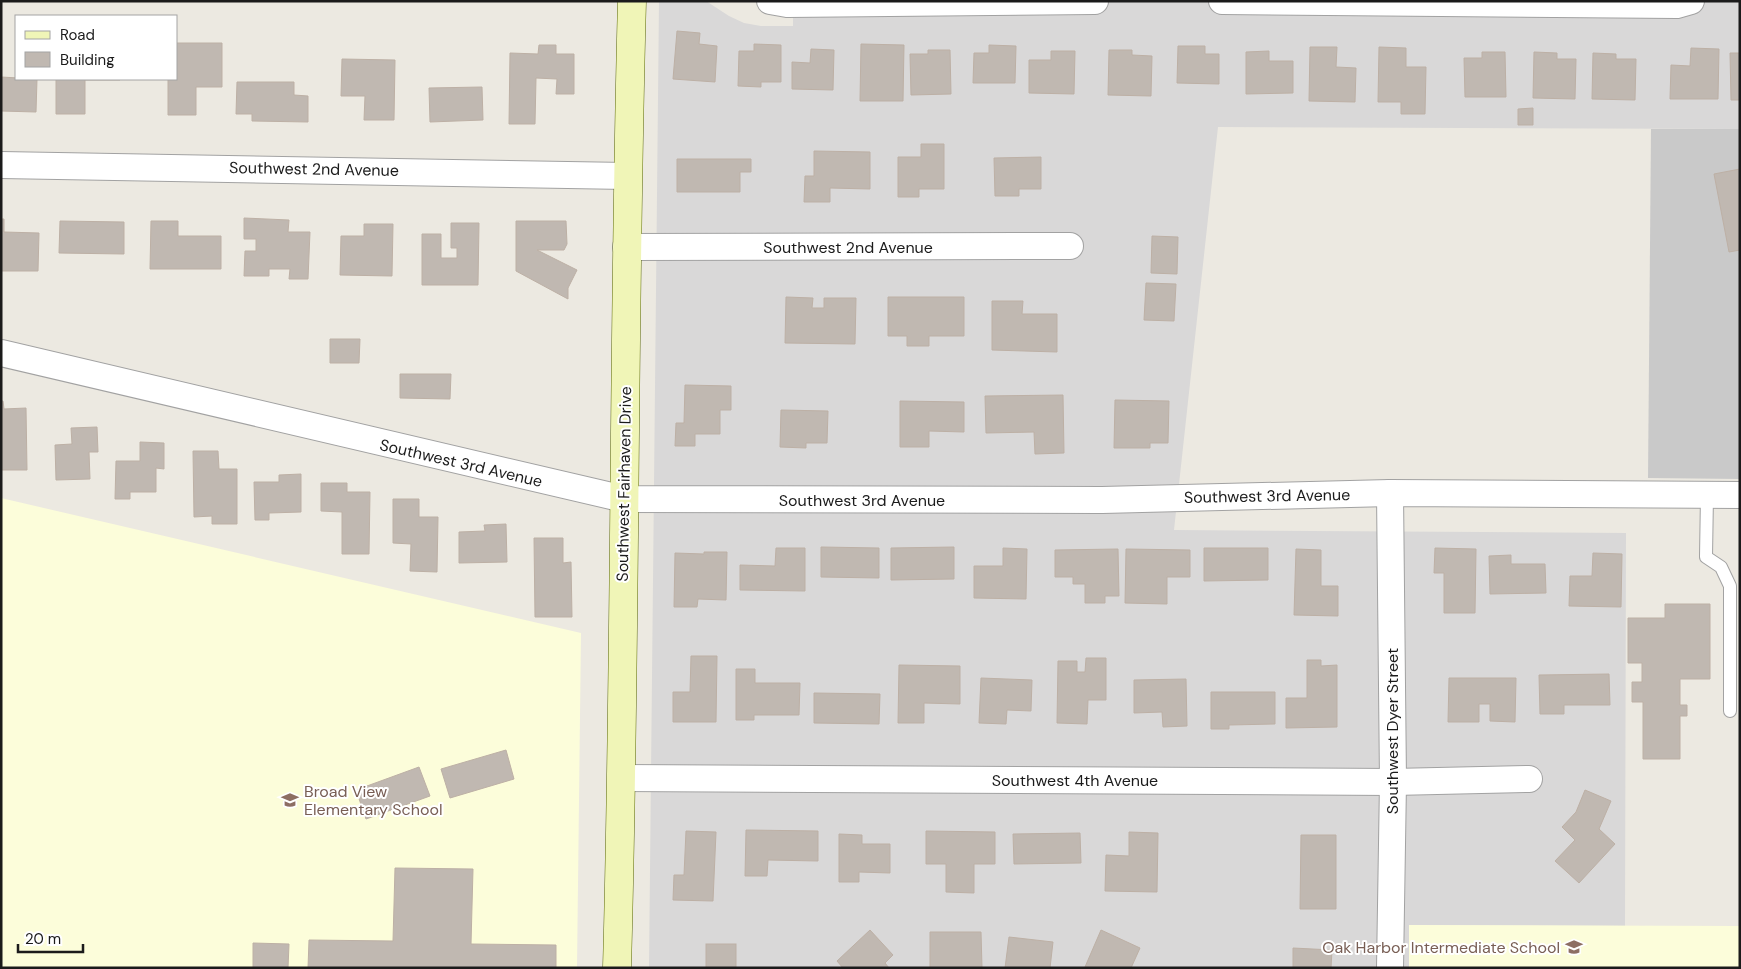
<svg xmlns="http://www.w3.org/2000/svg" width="1741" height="969" viewBox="0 0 1741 969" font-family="'DM Sans',sans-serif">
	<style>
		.residential { fill: #d9d8d8 }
		.education { fill: #fcfdda }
		.religious { fill: #c9c9c9 }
		.building { fill: #c0b8b1; stroke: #bdb0a5 }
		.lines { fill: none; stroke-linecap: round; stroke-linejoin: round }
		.lane-casing { stroke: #a2a2a2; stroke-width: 14 }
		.street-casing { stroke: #a2a2a2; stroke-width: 28 }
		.secondary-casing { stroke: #5c690b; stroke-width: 29 }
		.lane { stroke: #fff; stroke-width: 12 }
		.street { stroke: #fff; stroke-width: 26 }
		.secondary { stroke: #f0f5b7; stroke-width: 28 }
		.labels { text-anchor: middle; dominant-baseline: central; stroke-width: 4; stroke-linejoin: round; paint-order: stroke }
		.street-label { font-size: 16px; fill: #1b1b1b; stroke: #fff }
		.education-label { font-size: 16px; fill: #785e54; stroke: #fff; text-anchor: start }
	</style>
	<rect width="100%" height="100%" fill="#ece9e1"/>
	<!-- residential -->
	<polygon class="residential" points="659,1 706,1 729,16 744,23 761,26 793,26 793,1 1740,1 1740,129 1218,127 1174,530 1626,533 1625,926 1409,925 1409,968 649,968"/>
	<!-- education -->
	<g class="education">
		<polygon points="1,498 581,633 577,968 1,968"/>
		<polygon points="1409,925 1740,926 1740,968 1409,968"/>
	</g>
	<!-- religious -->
	<polygon class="religious" points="1651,129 1740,129 1740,479 1648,478"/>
	<!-- building -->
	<g class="building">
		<polygon points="677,31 700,33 699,44 717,46 715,82 673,79"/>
		<polygon points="176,43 222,43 222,87 196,87 196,115 168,115 168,79 176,79"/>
		<polygon points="754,44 781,45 781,82 761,82 761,87 738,86 739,51 754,51"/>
		<polygon points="861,44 904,45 903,101 860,101"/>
		<polygon points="539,45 556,45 556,54 574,54 574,94 556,94 557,79 536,78 535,124 509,124 510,53 538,54"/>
		<polygon points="989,45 1016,46 1015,83 973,83 974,53 989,53"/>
		<polygon points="1178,46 1205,46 1205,54 1219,54 1219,84 1177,83"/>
		<polygon points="1310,47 1337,47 1336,67 1356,68 1355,102 1309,101"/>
		<polygon points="1379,47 1406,48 1406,67 1426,67 1425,114 1401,114 1401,102 1378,102"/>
		<polygon points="1691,48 1719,49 1718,99 1670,99 1671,65 1690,66"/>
		<polygon points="811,49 834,50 833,90 792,89 792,62 810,63"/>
		<polygon points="928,50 950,50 951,94 911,95 910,54 928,54"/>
		<polygon points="1109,50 1132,50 1132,55 1152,56 1151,96 1108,95"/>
		<polygon points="1051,51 1075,51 1074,94 1029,93 1029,60 1051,60"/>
		<polygon points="1269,51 1269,61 1293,61 1293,93 1246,94 1246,52"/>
		<polygon points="1482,52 1505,52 1506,97 1465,97 1464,58 1482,58"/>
		<polygon points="1534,52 1557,53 1557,59 1576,59 1575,99 1533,98"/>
		<polygon points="1593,53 1616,54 1616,59 1636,59 1635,100 1592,99"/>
		<polygon points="1730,53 1740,53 1740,100 1731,100"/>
		<polygon points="342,59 395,60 394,120 364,120 365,96 341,96"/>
		<polygon points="1,77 37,79 36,112 1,111"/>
		<polygon points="56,79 120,79 120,80 85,80 85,114 56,114"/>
		<polygon points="237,82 294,82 294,95 308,96 308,122 252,121 252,114 236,114"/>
		<polygon points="482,87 483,120 430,122 429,88"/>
		<polygon points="1533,108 1533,125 1518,125 1518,109"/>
		<polygon points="921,144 944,144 944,189 919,189 919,197 898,197 898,157 921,157"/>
		<polygon points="814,151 870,152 870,189 830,188 830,202 804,202 805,176 814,176"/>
		<polygon points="1041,157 1041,189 1019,189 1019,196 995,196 994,158"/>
		<polygon points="677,159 751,159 751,172 740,172 740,192 677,192"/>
		<polygon points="1740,169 1740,250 1729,252 1714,174"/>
		<polygon points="244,218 289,220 288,232 310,232 308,279 289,279 290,269 269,269 269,276 244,276 245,251 256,251 256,239 244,239"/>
		<polygon points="1,219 4,219 4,232 39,233 38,271 1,271"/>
		<polygon points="60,221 124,222 124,254 59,253"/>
		<polygon points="151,221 178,221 178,236 221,236 221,269 150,269"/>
		<polygon points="516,221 566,221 567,244 564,250 537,250 577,270 568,288 568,299 516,271"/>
		<polygon points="451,223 479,223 478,285 422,285 422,234 441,234 441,258 457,258 457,248 451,248"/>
		<polygon points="364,224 393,224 392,276 340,275 341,236 364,236"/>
		<polygon points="1152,236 1178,237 1177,274 1151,273"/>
		<polygon points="1146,283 1176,284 1174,321 1144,320"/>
		<polygon points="786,297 813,298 812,308 824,308 824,298 856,298 855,344 785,343"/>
		<polygon points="888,297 964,297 964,336 929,336 929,346 907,346 907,336 888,336"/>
		<polygon points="992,301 1023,301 1022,314 1057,314 1057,352 992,350"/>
		<polygon points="330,339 360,339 359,363 330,363"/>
		<polygon points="400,374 451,374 450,399 400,398"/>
		<polygon points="685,385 731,386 731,410 720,410 720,434 695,434 695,446 675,446 676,423 684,423"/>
		<polygon points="1063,395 1064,453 1035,454 1034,432 986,433 985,396"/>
		<polygon points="1115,400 1169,401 1168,443 1150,443 1150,448 1114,448"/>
		<polygon points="1,401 3,401 4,409 26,408 27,470 1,470"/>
		<polygon points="900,401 964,402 964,432 929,431 929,447 900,447"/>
		<polygon points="781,410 828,411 827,443 806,443 806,448 780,447"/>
		<polygon points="97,427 98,452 89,452 90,479 56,480 55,445 72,444 71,428"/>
		<polygon points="140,442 164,443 164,469 156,468 156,492 130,492 130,499 115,499 116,461 140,461"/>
		<polygon points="193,451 218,451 219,469 237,469 237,524 212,524 212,516 194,517"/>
		<polygon points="301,474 301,512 269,513 269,520 255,520 254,482 279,482 279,475"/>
		<polygon points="321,483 347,483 347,492 370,492 369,554 342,554 342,512 321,511"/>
		<polygon points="393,499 419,499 419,517 438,517 437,572 410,571 411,544 393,543"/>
		<polygon points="506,524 507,562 459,563 459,532 485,531 484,525"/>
		<polygon points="534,538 563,538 563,563 571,562 572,617 535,617"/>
		<polygon points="821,547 879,548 879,578 821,577"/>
		<polygon points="954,547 954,579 891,580 891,548"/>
		<polygon points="776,548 805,548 805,591 740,590 740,565 775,566"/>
		<polygon points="1003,548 1027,549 1026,599 974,598 974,566 1003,566"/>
		<polygon points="1204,548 1268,548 1268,580 1204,581"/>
		<polygon points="1435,548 1476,549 1475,613 1444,613 1444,573 1434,573"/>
		<polygon points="1118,549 1119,596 1105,596 1105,603 1085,603 1085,584 1073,584 1073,577 1055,577 1055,550"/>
		<polygon points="1126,549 1190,550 1190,577 1167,577 1167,604 1125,603"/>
		<polygon points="1296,549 1321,550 1321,586 1338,586 1338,616 1294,615"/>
		<polygon points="704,552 727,552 726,600 698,599 697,607 674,607 675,553 704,554"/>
		<polygon points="1593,553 1622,554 1621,607 1569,606 1570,576 1592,576"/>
		<polygon points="1511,555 1511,564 1545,564 1546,593 1490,594 1489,556"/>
		<polygon points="1665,604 1710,604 1710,679 1680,679 1680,705 1687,705 1687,716 1680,716 1680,759 1643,759 1643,702 1632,702 1632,682 1642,682 1642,663 1628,663 1628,618 1665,618"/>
		<polygon points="691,656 717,656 716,722 673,722 673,692 690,692"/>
		<polygon points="1086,658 1106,658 1106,700 1088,700 1087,724 1057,723 1058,661 1077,661 1077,672 1085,672"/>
		<polygon points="1307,660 1321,660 1321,666 1337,665 1337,727 1286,728 1286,698 1307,698"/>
		<polygon points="899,665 960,666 960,704 924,703 924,723 898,723"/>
		<polygon points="736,669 755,669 755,683 800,683 799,715 754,715 754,720 736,720"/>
		<polygon points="1609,674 1610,705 1564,705 1564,714 1540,714 1539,675"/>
		<polygon points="981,678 1032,680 1031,711 1007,710 1006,724 979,723"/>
		<polygon points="1449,678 1516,678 1515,722 1490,721 1490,704 1479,704 1479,722 1448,722"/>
		<polygon points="1186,679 1187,726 1163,727 1162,712 1134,713 1134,680"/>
		<polygon points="1211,692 1275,692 1275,724 1229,725 1229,729 1211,729"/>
		<polygon points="814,693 880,694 879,724 814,723"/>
		<polygon points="506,750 514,779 450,798 441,769"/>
		<polygon points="419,767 430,796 366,819 356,790"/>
		<polygon points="1585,790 1611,801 1599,829 1615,844 1579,883 1555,861 1575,840 1562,827 1576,812"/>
		<polygon points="746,830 818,831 818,861 768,860 767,876 745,876"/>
		<polygon points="686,831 716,832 713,901 673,900 674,875 684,875"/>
		<polygon points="926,831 995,832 995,864 974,864 974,893 946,892 946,864 926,864"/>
		<polygon points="1129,832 1158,833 1157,892 1105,891 1106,855 1129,856"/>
		<polygon points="1080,833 1081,863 1014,864 1013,834"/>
		<polygon points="839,834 862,835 862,844 890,844 890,873 859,872 859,882 839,882"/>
		<polygon points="1301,835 1336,835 1336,909 1300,909"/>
		<polygon points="395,868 473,869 471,944 556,945 556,968 308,968 309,940 393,941"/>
		<polygon points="870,930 893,955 885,963 889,968 843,968 837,961"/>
		<polygon points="1101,930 1140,948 1131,968 1085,967"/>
		<polygon points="930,932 981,932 982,968 930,968"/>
		<polygon points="1009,937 1053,942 1050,968 1005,968"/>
		<polygon points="253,943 289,944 288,968 253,968"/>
		<rect x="706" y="944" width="30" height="24"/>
		<polygon points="1293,948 1332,950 1331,968 1293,968"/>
	</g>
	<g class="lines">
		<!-- lane casing -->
		<g class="lane-casing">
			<polyline id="lane" points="1707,495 1706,557 1721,567 1730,586 1730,711"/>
		</g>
		<!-- street casing -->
		<g class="street-casing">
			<g id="street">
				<polyline points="770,1 787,4 1095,1"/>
				<polyline points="1222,1 1677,5 1691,1"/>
				<polyline points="1,165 627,176"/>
				<polyline points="626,247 1070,246"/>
				<polyline points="1,353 624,499 1102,500 1390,493 1740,495"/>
				<polyline points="1390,493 1393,782 1390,968"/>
				<polyline points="621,778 1393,782 1529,779"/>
			</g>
		</g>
		<!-- secondary casing -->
		<g class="secondary-casing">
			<path id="secondary" d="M617 968C626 646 623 323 632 1"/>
		</g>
		<!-- lane -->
		<use href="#lane" class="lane"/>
		<!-- street -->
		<use href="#street" class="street"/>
		<!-- secondary -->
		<use href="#secondary" class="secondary"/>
	</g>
	<!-- icons -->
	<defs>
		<g id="school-bare" transform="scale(1.35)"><path d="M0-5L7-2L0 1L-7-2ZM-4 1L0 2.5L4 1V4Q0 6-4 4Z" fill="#8d6e63" stroke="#fff" stroke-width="2.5" paint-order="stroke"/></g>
	</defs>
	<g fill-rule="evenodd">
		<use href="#school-bare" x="290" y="800"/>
		<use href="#school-bare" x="1574" y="947"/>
	</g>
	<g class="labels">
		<!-- street labels -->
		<g class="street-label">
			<text transform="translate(314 169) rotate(1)">Southwest 2nd Avenue</text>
			<text x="848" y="247">Southwest 2nd Avenue</text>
			<text transform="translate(461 463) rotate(13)">Southwest 3rd Avenue</text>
			<text transform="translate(624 484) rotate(-89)">Southwest Fairhaven Drive</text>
			<text transform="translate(1267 496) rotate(-1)">Southwest 3rd Avenue</text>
			<text x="862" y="500">Southwest 3rd Avenue</text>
			<text transform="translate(1392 731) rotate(-90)">Southwest Dyer Street</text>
			<text x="1075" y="780">Southwest 4th Avenue</text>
		</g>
		<!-- education labels -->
		<g class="education-label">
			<text x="304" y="791">Broad View<tspan x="304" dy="18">Elementary School</tspan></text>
			<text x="1560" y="947" text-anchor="end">Oak Harbor Intermediate School</text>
		</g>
	</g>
	<!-- border -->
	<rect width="1741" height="969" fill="none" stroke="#1b1b1b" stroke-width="5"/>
	<!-- legend -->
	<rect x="15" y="15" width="162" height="65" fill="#ffffff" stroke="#a4a4a4"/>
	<rect x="25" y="31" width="25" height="8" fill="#f0f5b7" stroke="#a4a4a4"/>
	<text x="60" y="40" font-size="15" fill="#1b1b1b">Road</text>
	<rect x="25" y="52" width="25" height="15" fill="#c0b8b1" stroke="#a4a4a4"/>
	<text x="60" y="65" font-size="15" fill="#1b1b1b">Building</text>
	<!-- scale -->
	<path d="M18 944v8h65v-8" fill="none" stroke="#1b1b1b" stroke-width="2.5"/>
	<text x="25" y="944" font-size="15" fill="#1b1b1b" stroke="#ffffff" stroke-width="4" paint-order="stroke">20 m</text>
</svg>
